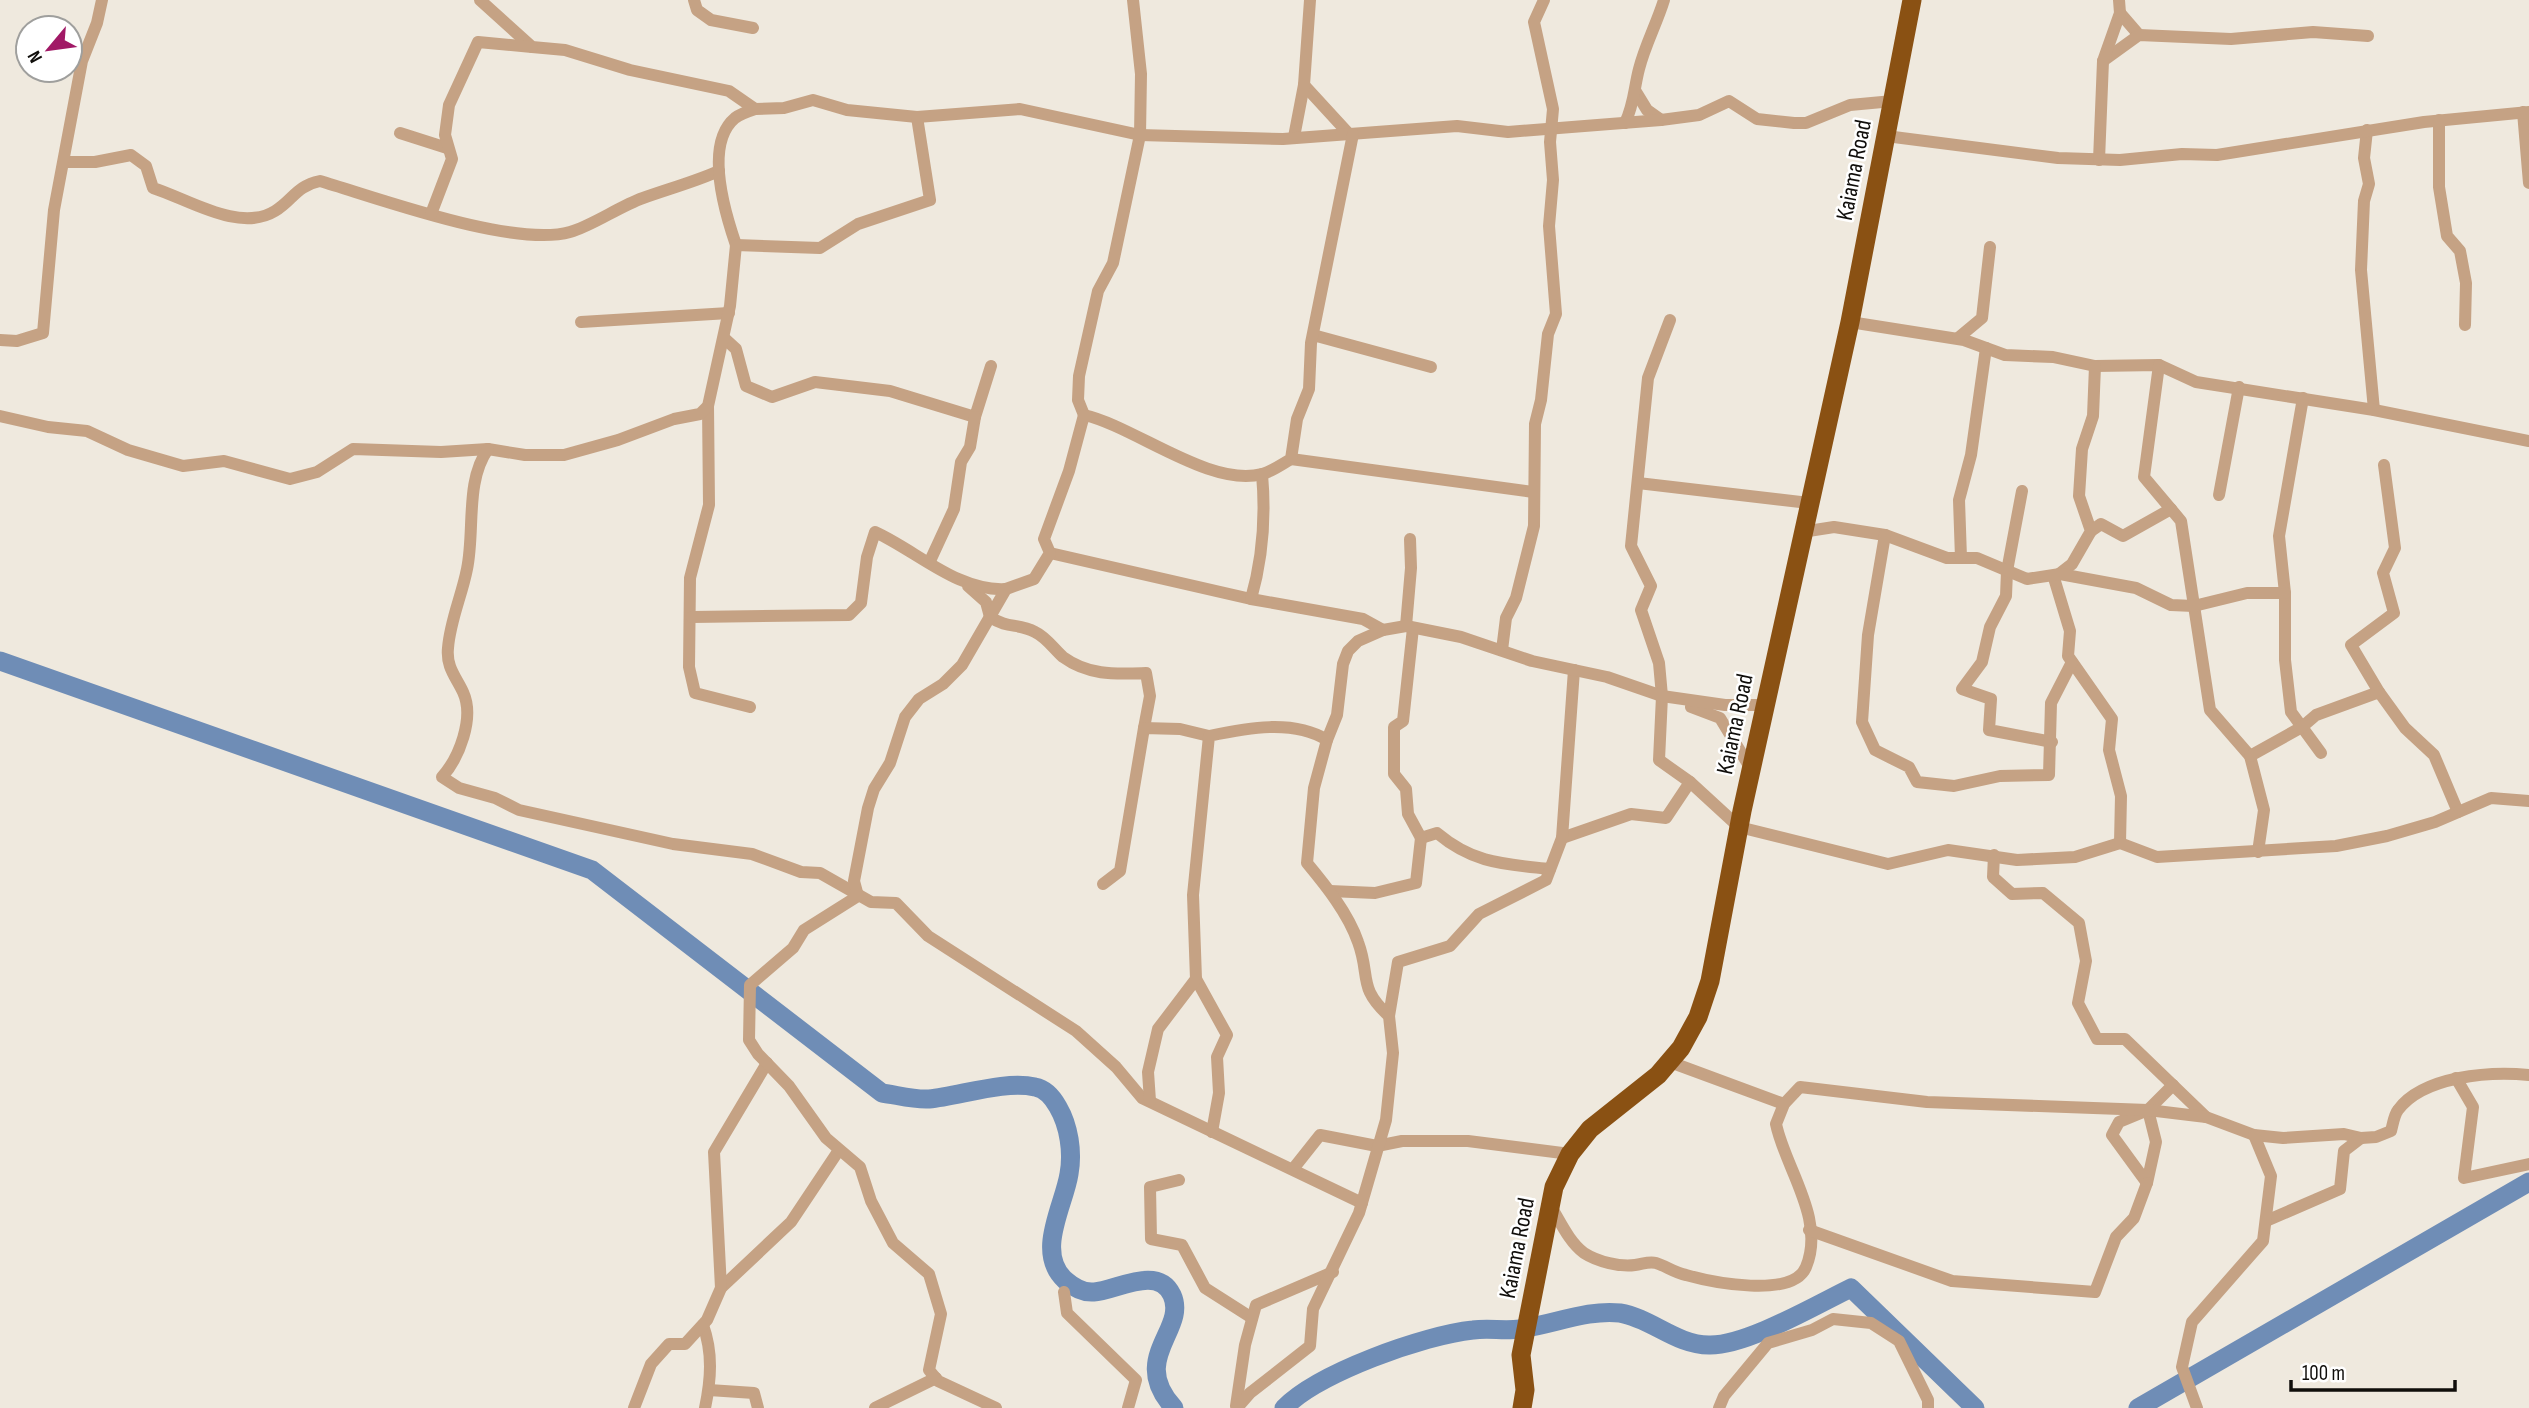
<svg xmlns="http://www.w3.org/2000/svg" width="2529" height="1408" viewBox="0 0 2529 1408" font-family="'Sofia Sans Condensed',sans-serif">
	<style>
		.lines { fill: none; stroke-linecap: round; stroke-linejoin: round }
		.river { stroke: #6f8db6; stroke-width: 19 }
		.minor { stroke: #c5a284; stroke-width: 12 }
		.highway { stroke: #8a5113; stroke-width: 19 }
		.labels { text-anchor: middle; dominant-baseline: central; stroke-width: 5; stroke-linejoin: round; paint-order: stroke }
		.street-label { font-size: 24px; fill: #100e0b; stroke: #fff }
	</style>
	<rect width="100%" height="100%" fill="#efe9de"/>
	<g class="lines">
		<!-- river -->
		<g class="river">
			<path d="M0 661 592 870 882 1093C897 1095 914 1100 929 1099 960 1096 1005 1080 1035 1087 1046 1089 1053 1098 1058 1107 1069 1126 1073 1152 1069 1174 1064 1206 1035 1252 1065 1280 1073 1287 1083 1293 1094 1292 1115 1291 1158 1264 1172 1295 1188 1330 1128 1358 1174 1408"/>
			<path d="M1284 1408C1318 1373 1424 1335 1473 1330 1488 1328 1505 1331 1520 1329 1552 1325 1588 1309 1620 1313 1651 1318 1676 1345 1709 1345 1746 1346 1816 1305 1851 1288L1975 1408"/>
			<polyline points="2138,1408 2529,1182"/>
		</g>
		<!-- minor -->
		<g class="minor">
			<polyline points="480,0 532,47 565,50 630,70 729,91 755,109 784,108 813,100 847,110 917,117"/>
			<polyline points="694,0 697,10 711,20 753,28"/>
			<polyline points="2120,13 2139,35"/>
			<polyline points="2103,61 2139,35 2231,39 2313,32 2368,36"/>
			<polyline points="1304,85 1349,134"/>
			<polyline points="1636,92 1647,110 1661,120"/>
			<polyline points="2523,112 2529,183"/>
			<polyline points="2439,120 2439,187 2447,236 2460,251 2466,283 2465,325"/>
			<path d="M1625 123C1634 105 1634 88 1639 69 1645 45 1657 23 1664 0"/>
			<polyline points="2367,130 2364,158 2369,184 2364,201 2361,270 2374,410"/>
			<polyline points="400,133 447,148"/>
			<polyline points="1886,136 2058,158 2120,160 2182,154 2217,155 2424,122 2529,112"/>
			<polyline points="1294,137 1304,85 1310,0"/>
			<polyline points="2099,160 2103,61 2120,13 2119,0"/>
			<path d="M64 162H95L131 155 146 166 153 188C188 199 239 233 275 211 293 200 296 186 320 181 378 198 514 248 570 232 592 226 620 206 643 198 668 189 694 182 719 171"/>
			<polyline points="431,214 452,159 445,135 449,105 478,42 532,47"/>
			<path d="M736 245C725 213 704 144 735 118 740 114 749 111 755 109"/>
			<polyline points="1670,320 1648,378 1631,546 1651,586 1641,610 1659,663 1662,696 1659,760 1690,782"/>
			<polyline points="581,322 729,313"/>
			<polyline points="1850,322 1964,340 2005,355 2053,357 2095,366 2159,365 2196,382 2374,410 2529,441"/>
			<polyline points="1313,335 1431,367"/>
			<polyline points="724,338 736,349 746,386 772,397 815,382 890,391 975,417 991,366"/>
			<polyline points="1958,338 1982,318 1990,247"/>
			<polyline points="0,340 17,341 43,333 54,210 82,61 97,23 102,0"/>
			<polyline points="2159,365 2144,477 2181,521 2210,710 2250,756 2264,810 2258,852"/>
			<polyline points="2095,366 2093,416 2082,449 2079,496 2091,531 2072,564 2054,578 2070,631 2068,656 2112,719 2109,750 2121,796 2120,843"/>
			<polyline points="2303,398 2279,536 2285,593 2285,660 2291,712 2321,753"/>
			<polyline points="708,406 709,505 690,578 689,667 695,693 750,707"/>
			<polyline points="1084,415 1078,400 1079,376 1098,291 1113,263 1140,135 1141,74 1133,0"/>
			<polyline points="0,416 48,427 87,431 128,450 183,466 224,461 290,479 317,472 353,449 441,452 488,449 525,455 564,455 618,440 674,419 700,414 708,406 730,306 736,245 820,248 858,224 930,200 917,117 1020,109 1140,135 1283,139 1457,126 1508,132 1661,120 1699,115 1729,101 1757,119 1794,123 1806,123 1850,105 1893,101"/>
			<path d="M488 449C465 481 475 531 467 569 462 595 450 621 448 648 446 667 456 677 463 692 475 718 459 758 442 777L459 788 495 798 519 810 673 844 752 854 801 872 820 873 871 902 896 903 928 936 1076 1031 1116 1067 1142 1098 1362 1203"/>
			<polyline points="1291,459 1533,492"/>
			<polyline points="1638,483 1809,503"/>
			<polyline points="2022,491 2007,571 2006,596 1990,627 1982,662 1962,689 1991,699 1989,730 2052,742"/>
			<polyline points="2219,495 2239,387"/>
			<polyline points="2091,531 2101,524 2123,536 2171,509"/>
			<polyline points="1802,532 1834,527 1885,535 1947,558 1977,558 2027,579 2060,574 2136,588 2171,605 2194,606 2247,593 2285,593"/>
			<polyline points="1885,535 1868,635 1862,722 1875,750 1909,767 1917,782 1954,786 2000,776 2049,775 2051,703 2072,662"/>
			<polyline points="1050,553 1251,599 1363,619 1383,630"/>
			<polyline points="1961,558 1959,500 1971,455 1986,348"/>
			<polyline points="930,561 954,509 961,462 970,447 975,417"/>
			<path d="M968 586 986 602 990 617C1008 629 1019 623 1035 632 1046 637 1054 649 1063 657 1089 676 1116 674 1146 673L1150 696 1144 728"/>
			<path d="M1251 599C1263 557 1266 518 1262 474"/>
			<path d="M692 617 849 615 861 603 867 557 875 532C917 551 958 592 1006 589"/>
			<polyline points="1406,626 1411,568 1410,539"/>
			<path d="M1413 628 1403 721 1394 727V774L1406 789 1408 814 1421 838 1437 833C1474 864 1504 864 1550 869"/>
			<polyline points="1502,650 1506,618 1516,598 1534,526 1535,424 1541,400 1548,334 1556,314 1549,226 1553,180 1550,142 1553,109 1534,22 1544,0"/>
			<polyline points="2379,692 2351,645 2394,613 2383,573 2395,548 2384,465"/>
			<polyline points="1691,707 1720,718 1751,769"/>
			<polyline points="2250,756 2302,727 2316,715 2379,692 2405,728 2434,755 2458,812"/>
			<polyline points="1562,838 1631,814 1666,818 1690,782 1739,827 1888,864 1948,850 2017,860 2075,857 2120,843 2157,857 2336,846 2387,836 2435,822 2491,798 2529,801"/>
			<polyline points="1994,855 1993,877 2012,894 2043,893 2079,923 2086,961 2078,1003 2097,1039 2125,1039 2206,1117"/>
			<polyline points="1103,884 1120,871 1144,728 1180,729 1209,736"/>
			<polyline points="1330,891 1375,893 1416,883 1421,838"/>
			<polyline points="1196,979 1227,1035 1217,1057 1219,1093 1212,1132"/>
			<polyline points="1389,1016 1398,962 1450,946 1479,914 1546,880 1562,838 1574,670"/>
			<polyline points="1670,1062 1784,1104"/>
			<polyline points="2456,1078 2473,1107 2464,1178 2529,1164"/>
			<path d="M1150 1101 1148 1072 1158 1029 1196 979 1193 895 1209 736C1247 728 1293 719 1327 740"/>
			<polyline points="2148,1110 2156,1142 2147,1183 2112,1135 2119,1122 2148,1110 2173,1085"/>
			<polyline points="1293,1169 1320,1135 1377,1146 1402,1141 1468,1141 1570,1154"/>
			<polyline points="1179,1180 1150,1187 1151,1239 1182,1245 1205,1288 1252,1318"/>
			<path d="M1550 1205C1560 1221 1569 1242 1584 1253 1598 1262 1620 1267 1635 1265 1643 1264 1649 1261 1656 1263 1666 1266 1675 1273 1686 1275 1711 1282 1793 1299 1806 1267 1826 1219 1785 1168 1776 1124L1784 1104 1800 1087 1927 1102 2148 1110 2206 1117 2254 1135 2283 1138 2344 1134 2361 1138 2376 1137 2391 1131C2393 1124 2394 1115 2398 1110 2423 1076 2490 1071 2529 1075"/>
			<polyline points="2266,1221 2340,1189 2344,1151 2361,1138"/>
			<polyline points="1809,1230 1952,1281 2095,1292 2116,1237 2134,1218 2147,1183"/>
			<polyline points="721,1288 791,1222 839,1150"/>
			<polyline points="1064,1292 1067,1313 1136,1380 1128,1408"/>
			<path d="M703 1325C713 1353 711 1379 705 1408"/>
			<polyline points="709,1390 754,1393 758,1408"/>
			<polyline points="1236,1406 1245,1345 1256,1305 1333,1272"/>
			<polyline points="634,1408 651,1364 669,1344 685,1344 707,1320 721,1288 714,1152 767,1063"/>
			<polyline points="875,1408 936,1378"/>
			<path d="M996 1408 938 1381 929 1370 941 1314 929 1274 893 1243 871 1201 860 1167 826 1138 789 1086 758 1054 749 1040 750 985 793 948 804 930 858 896 854 881 868 808 874 789 890 763 905 717 919 699 943 684 962 665 1006 589 1034 579 1050 553 1044 539 1069 471 1084 415C1134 426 1210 488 1262 474 1271 472 1282 464 1291 459L1297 419 1309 389 1311 343 1353 134"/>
			<path d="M1237 1408 1250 1393 1310 1346 1313 1309 1359 1213 1386 1120 1393 1053 1389 1016C1357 987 1371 977 1358 942 1348 913 1326 886 1307 863L1314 788 1327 740 1337 715 1343 664 1348 651 1358 641 1383 630 1406 626 1461 637 1532 661 1607 677 1662 696 1725 705H1765"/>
			<polyline points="1719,1408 1724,1396 1768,1343 1812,1330 1833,1319 1871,1323 1899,1341 1928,1400 1928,1408"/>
			<polyline points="2197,1408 2182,1367 2192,1322 2263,1241 2271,1176 2254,1135"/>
		</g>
		<!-- highway -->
		<polyline class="highway" points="1522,1408 1525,1390 1521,1355 1554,1187 1570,1154 1590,1129 1658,1075 1681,1048 1698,1017 1710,981 1742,811 1850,322 1912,0"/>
	</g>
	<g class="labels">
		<!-- street labels -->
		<g class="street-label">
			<text transform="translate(1854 170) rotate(-79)">Kaiama Road</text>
			<text transform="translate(1735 724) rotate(-78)">Kaiama Road</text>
			<text transform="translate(1517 1248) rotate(-79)">Kaiama Road</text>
		</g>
	</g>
	<!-- north arrow -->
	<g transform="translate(49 49) rotate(241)"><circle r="33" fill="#ffffff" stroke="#9f9f9d" stroke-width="2"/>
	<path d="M0-5L12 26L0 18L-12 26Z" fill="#a11966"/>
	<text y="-10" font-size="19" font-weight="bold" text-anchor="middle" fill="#100e0b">N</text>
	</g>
	<!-- scale -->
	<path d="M2291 1380v10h164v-10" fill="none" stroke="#100e0b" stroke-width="3.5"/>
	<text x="2302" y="1380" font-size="21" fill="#100e0b" stroke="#ffffff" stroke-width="5" paint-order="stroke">100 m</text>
</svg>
